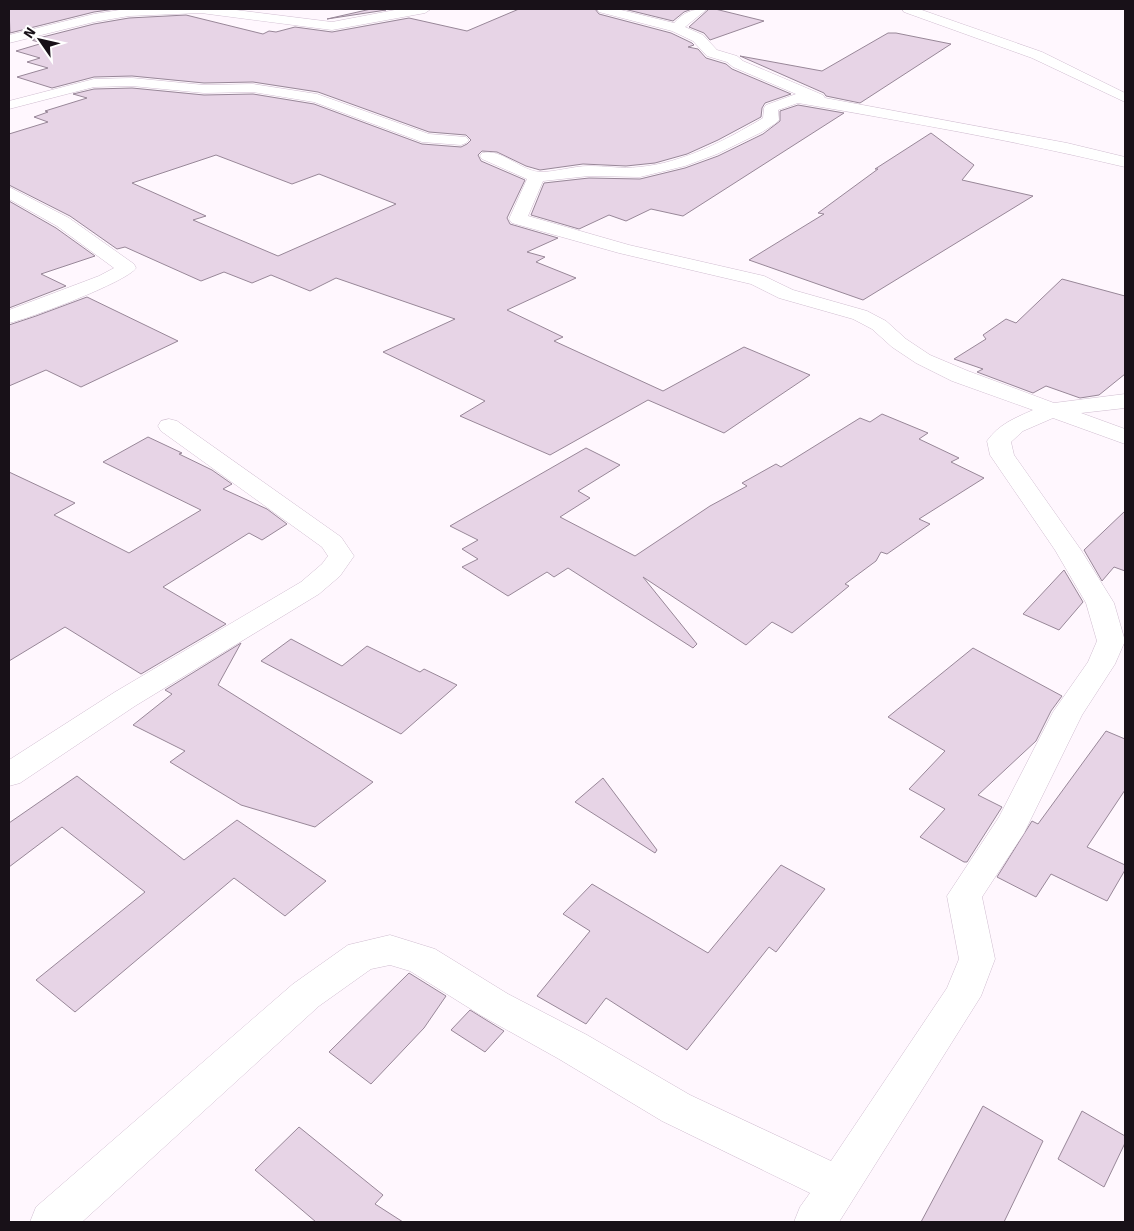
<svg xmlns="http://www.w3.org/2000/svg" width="1134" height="1231" viewBox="0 0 1134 1231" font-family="Signika,sans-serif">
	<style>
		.building { fill: #e7d4e6; stroke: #988798; fill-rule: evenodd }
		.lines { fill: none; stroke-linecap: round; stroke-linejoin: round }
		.minor-casing { stroke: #d0bdd0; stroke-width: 1 }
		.minor { fill: #fff; fill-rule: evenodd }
	</style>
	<rect width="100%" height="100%" fill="#fff7fe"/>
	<!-- building -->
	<g class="building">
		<polygon points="9,9 115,9 94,12 10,33"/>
		<polygon points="371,9 386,10 327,19"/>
		<path d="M519 9H595L599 14 671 33 692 43 694 45 688 47 698 49 706 58 726 64 732 69 791 94 765 103 762 108 761 117 718 140 687 154 655 163 626 166 583 164 540 170 526 166 497 152 482 151 478 155 481 161 525 180 507 218 510 224 558 238 527 252 545 257 536 262 576 278 507 310 563 337 554 341 663 391 744 347 810 375 724 433 648 400 550 455 460 416 485 401 383 352 455 319 336 278 310 291 271 275 252 283 224 272 201 281 125 247 117 249 70 216 9 185V134L48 122 34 117 48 112 45 111 87 98 73 94 94 89 132 88 204 95 253 94 314 104 422 144 461 147 467 144 471 140 466 135 429 132 318 92 253 82 204 83 132 76 94 77 52 88 17 77 48 68 27 62 40 58 16 51 43 43 31 40 94 24 129 18 186 15 263 34 269 31 276 32 295 27 332 32 409 18 467 31ZM216 155 292 184 319 174 396 204 278 256 193 220 206 216 132 183Z"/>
		<polygon points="624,9 692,9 684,12 673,21"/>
		<polygon points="709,9 715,9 764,21 710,40 704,33 689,27"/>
		<polygon points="888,33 896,33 951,44 860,103 826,96 824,93 740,56 822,71"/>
		<polygon points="798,105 844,113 683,216 651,209 626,221 609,215 579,229 531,215 544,183 589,178 640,179 685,168 718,156 763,134 780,121 780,111"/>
		<polygon points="931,133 974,165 962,180 1033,196 863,300 749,260 824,214 818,213 878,169 875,169"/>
		<polygon points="9,201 56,228 95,256 41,274 66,286 9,308"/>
		<polygon points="1062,279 1125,296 1125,374 1099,395 1080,398 1046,386 1033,393 977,372 983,369 954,359 986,339 983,335 1006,319 1016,323"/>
		<polygon points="87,297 178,341 81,387 46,370 9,386 9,325 36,316"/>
		<polygon points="882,414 928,433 919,439 959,458 951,462 984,478 919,519 930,524 887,554 881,552 876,561 845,584 849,586 792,633 772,622 746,645 643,577 697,644 693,648 568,568 554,577 547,572 508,596 462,567 478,559 462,549 478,540 450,526 586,448 620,465 578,491 590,498 560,517 635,556 710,506 747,486 742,483 776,464 781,467 860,418 870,422"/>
		<polygon points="148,437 182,453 179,454 212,470 232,484 223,489 267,509 287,524 262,540 249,533 163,587 226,624 141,674 65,627 9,661 9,472 75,503 54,515 129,553 201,510 103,462"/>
		<polygon points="1125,511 1125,571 1114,567 1102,581 1084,550"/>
		<polygon points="1064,570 1083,602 1059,630 1023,614"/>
		<polygon points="291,639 342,666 367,646 420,672 424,669 457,685 401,734 261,661"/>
		<polygon points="241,643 218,685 373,782 315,827 241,805 170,762 185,751 133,725 172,694 165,690"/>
		<polygon points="973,648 1062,696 1051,711 1036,741 978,795 1002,807 967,862 964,862 920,837 945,809 909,789 945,751 888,717"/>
		<polygon points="1106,731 1125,739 1125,790 1087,847 1125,865 1125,870 1107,901 1051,874 1036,897 997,877 1032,821 1038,824"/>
		<polygon points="77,776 184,860 237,820 326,881 285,916 234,878 75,1012 36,980 145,892 62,827 9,867 9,823"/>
		<polygon points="603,778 657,850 655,853 575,802"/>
		<polygon points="781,865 825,889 776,952 769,947 687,1050 606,998 586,1024 537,996 590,931 563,914 592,884 708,953"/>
		<polygon points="409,973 446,996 424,1028 371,1084 329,1052"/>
		<polygon points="470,1010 504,1031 485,1052 451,1030"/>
		<polygon points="983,1106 1043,1141 1004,1222 921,1222"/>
		<polygon points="1082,1111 1125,1136 1125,1143 1104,1187 1058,1159"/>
		<polygon points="299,1127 383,1195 375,1204 403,1222 316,1222 255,1170"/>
	</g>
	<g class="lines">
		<!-- minor casing -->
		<g class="minor-casing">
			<g id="minor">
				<polygon points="126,9 228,9 332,22 400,9 431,9 425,13 332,30 201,13 129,16 94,22 9,43 9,35 94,14"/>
				<path d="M597 9H617L674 23C684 12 692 9 707 9L685 27 703 35 717 50 737 56 743 61 823 95 825 98 1067 143 1125 157V167C1017 141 908 122 798 103L778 110 779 120 776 123 762 132 717 154 685 166 640 177 589 176 543 181 528 216 629 245 764 276 793 290 867 311 886 321 906 339 930 355 968 371 1054 403 1125 394V408L1081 413 1125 429V444L1053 418 1023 431 1011 442 1014 455 1081 550 1114 603 1125 641 1115 664 1082 715 1024 833 982 897 995 959 981 996 839 1222H794L800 1207 810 1193 662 1121 559 1059 482 1016 410 971 390 965 371 969 319 1006 82 1222H30L36 1207 293 984 348 945 390 935 435 949 508 994 587 1035 690 1095 831 1161 947 988 959 959 947 896 999 817 1053 712 1088 662 1097 641 1086 603 1055 550 990 455 987 441C999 424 1015 418 1033 410L952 381 916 363 892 347 872 329 853 319 779 298 751 284 619 253 512 223 509 219 527 179 482 159 480 156 482 153C502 148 520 171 540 172 556 172 573 166 589 166 606 166 622 169 639 167 683 163 726 140 763 118L764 108 766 105 796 94 733 67 727 62 707 56 693 41 672 31 599 12Z"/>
				<polygon points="902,9 919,9 1042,52 1125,93 1125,102 1032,58 904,12"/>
				<polygon points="132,78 204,85 253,84 317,94 429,134 466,137 469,140 466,143 461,145 422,142 314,102 253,92 204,93 132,86 94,87 9,109 9,101 94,79"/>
				<path d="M9 187 69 218 134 264 136 268C127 282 28 319 9 323V310L99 276 114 268 57 226 9 199Z"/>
				<polygon points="169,419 177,421 341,537 354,556 340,576 319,594 135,706 20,783 9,786 9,760 115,692 301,582 322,564 328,556 322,547 161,431 158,426 161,421"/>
			</g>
		</g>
		<!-- minor -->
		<use href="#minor" class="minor"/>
	</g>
	<!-- border -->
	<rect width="1134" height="1231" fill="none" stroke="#181118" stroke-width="20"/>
	<!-- north arrow -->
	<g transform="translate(40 40) rotate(304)" stroke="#ffffff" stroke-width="4" paint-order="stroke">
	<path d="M0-4L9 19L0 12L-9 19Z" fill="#181118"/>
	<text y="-8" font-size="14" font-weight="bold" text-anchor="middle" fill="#181118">N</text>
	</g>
</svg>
